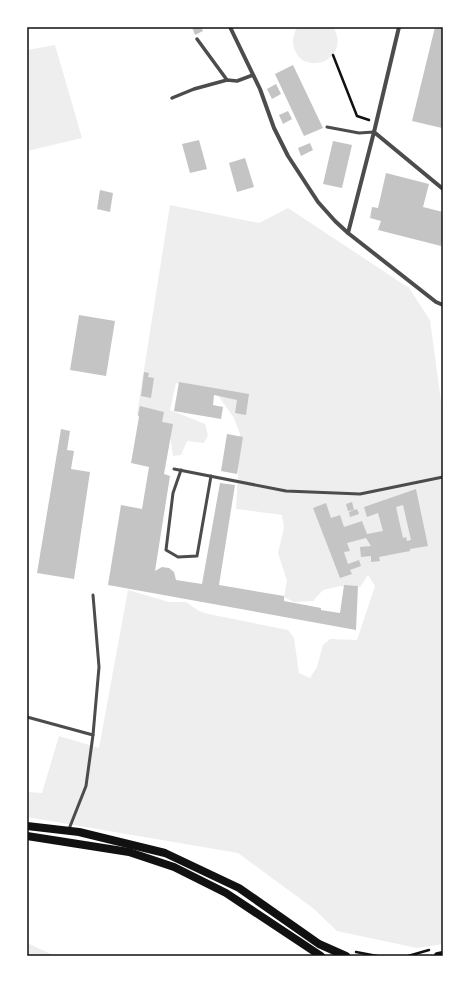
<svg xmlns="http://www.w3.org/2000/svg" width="470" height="983" viewBox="0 0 470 983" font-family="Manrope,sans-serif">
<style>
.green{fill:#eee}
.building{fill:#c4c4c4;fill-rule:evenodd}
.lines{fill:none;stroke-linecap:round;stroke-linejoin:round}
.path{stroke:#111;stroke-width:2.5}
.service{stroke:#4c4c4c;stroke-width:3}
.pedestrian{stroke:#4c4c4c;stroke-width:3.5}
.minor{stroke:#4c4c4c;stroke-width:4}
.secondary{stroke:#111;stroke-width:8}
.neatline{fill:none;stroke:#111;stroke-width:1.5}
</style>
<rect width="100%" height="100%" fill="#fff"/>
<!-- green -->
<g class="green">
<path d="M 298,27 L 333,27 C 353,58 304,79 294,48 C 292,40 293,33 298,27 Z"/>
<polygon points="55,45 82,138 27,151 27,50"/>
<polygon points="170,205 259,223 288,208 409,288 430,320 443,416 443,944 417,948 337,931 314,909 238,853 27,817 27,792 42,793 59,736 99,748 128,590 169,602 186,602 199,611 208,614 288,630 294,638 299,673 310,678 317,667 323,645 330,639 357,640 375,586 368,575 360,587 340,586 323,590 313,601 294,602 284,597 287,581 278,553 284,528 282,515 236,509 240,434 234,418 217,394 176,383 170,410 205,424 208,435 204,443 187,441 181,455 173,456 169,429 137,414"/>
<polygon points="27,943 55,956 27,956"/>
</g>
<!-- building -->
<g class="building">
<polygon points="192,27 201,27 203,31 195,35"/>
<polygon points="435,27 443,27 443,123 442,128 412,121"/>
<polygon points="293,65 323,128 304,136 275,74"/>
<polygon points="276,84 281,94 272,99 267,89"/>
<polygon points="288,111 292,119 283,124 279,115"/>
<polygon points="199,140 207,169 190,173 182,144"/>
<polygon points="333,141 352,145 342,188 323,184"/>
<polygon points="310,143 313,150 301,156 298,148"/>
<polygon points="245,158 254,187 237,192 229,163"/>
<polygon points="386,173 429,184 423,207 443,212 443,236 441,246 378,230 381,221 370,218 372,207 378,208"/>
<polygon points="100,190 113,193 110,212 97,209"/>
<polygon points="79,315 115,321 106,376 70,370"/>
<polygon points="144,372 149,373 148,377 154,378 151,398 141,396"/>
<polygon points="179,382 249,394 246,415 235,413 237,400 214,395 213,405 223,407 221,419 174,411"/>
<polygon points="140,406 164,412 162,422 173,424 164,474 170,476 155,571 162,567 169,568 174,572 176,580 202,584 220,483 235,485 219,585 284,596 284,601 321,608 321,610 340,613 344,585 358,586 356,630 108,585 121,505 142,509 149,467 131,463 139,417 138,415"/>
<polygon points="61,429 70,431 67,450 74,451 71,469 90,472 74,579 37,573"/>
<polygon points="227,434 243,437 237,474 221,471"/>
<path d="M 416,489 L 428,546 L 410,549 L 410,551 L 379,557 L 380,561 L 371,562 L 371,556 L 361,557 L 360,547 L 371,546 L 366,538 L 347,543 L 350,551 L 344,552 L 348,564 L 359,560 L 361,566 L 350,570 L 352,574 L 340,578 L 313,508 L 326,503 L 331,518 L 340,515 L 344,527 L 362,521 L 367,534 L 383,531 L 378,513 L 367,517 L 364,507 ZM 403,505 L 411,540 L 407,541 L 406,537 L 403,538 L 396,507 Z"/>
<polygon points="352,502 354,510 348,511 346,504"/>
<polygon points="357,509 359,514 350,517 349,512"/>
</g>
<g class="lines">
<!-- path -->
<g class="path">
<polyline points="333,55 357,116 369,120"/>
<polyline points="356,952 377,956"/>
<polyline points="408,956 429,950"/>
</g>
<!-- service -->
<g class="service">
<polyline points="327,127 359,133 374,132"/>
<polyline points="174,469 286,491 360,494 443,477"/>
<polyline points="181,470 173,493 166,550 178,557 197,556 211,476"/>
<polyline points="27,717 93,735"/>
<polyline points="69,829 86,786 93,735 99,667 93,595"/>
</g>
<!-- pedestrian -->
<g class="pedestrian">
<polyline points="197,39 227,80"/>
<polyline points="172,98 194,89 227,80 237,81 253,75"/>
</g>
<!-- minor -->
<g class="minor">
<polyline points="230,27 260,89 274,128 288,156 318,202 335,221 348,233 436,302 443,305"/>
<polyline points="399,27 374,132 443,189"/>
<polyline points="348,233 374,132"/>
</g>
<!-- secondary -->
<g class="secondary">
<polyline points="27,826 79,832 165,853 239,888 319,944 346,956"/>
<polyline points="27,836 129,852 174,867 226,893 321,956"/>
<polyline points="438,956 443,955"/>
</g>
</g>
<!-- border -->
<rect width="470" height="983" fill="none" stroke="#ffffff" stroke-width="56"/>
<rect x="28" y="28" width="414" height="927" class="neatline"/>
</svg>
